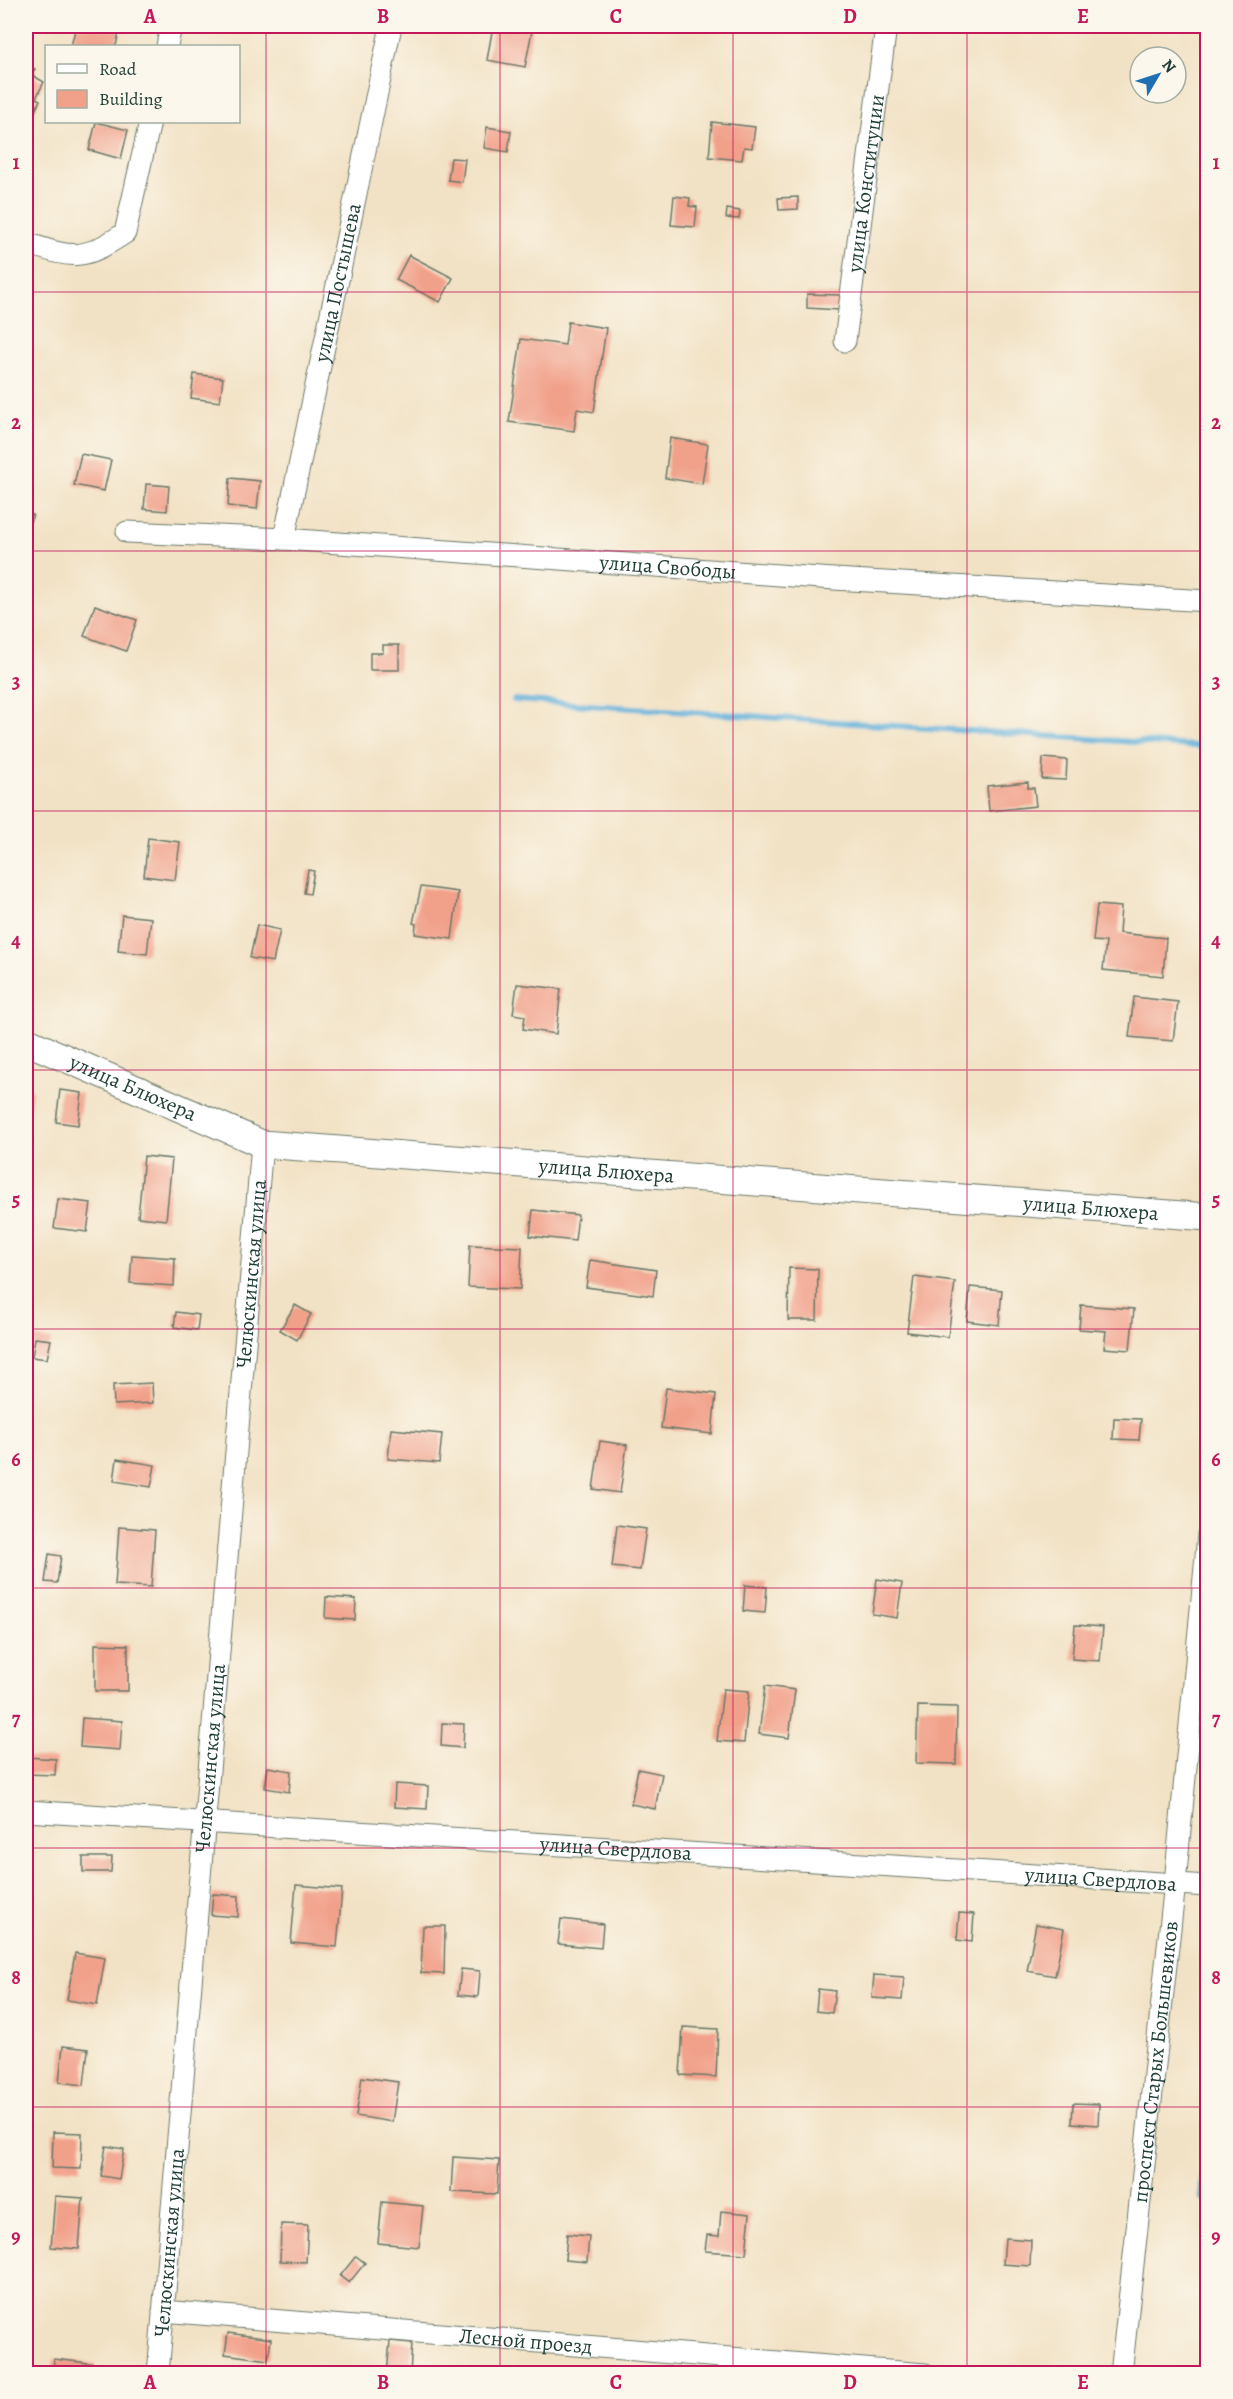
<svg xmlns="http://www.w3.org/2000/svg" width="1233" height="2399" viewBox="0 0 1233 2399" font-family="Alegreya,serif">
<style>
.water{fill:url(#water-rules);stroke:#3e7686;stroke-width:1.5}
.lines{fill:none;stroke-linecap:round;stroke-linejoin:round}
.stream{stroke:#5eafd9;stroke-width:6}
.building{fill:#f1a08a}
.minor-casing{stroke:#697767;stroke-width:23}
.tertiary-casing{stroke:#697767;stroke-width:29}
.minor{stroke:#fff;stroke-width:21}
.tertiary{stroke:#fff;stroke-width:27}
.grid{fill:none;stroke:#c2185b;stroke-width:1.5;stroke-opacity:0.55}
.labels{text-anchor:middle;stroke-width:4.5;stroke-linejoin:round;paint-order:stroke}
.street-label{font-size:21px;fill:#1f3d34;stroke:#fbf7ec}
.neatline{fill:none;stroke:#c2185b;stroke-width:2}
.grid-label{font-size:20px;text-anchor:middle;font-weight:bold;fill:#c2185b}
</style>
<defs>
<pattern id="water-rules" width="6" height="5" patternUnits="userSpaceOnUse" patternTransform="scale(1.5)"><rect width="6" height="5" fill="#5eafd9"/><path d="M0 2.5h6" fill="none" stroke="#4d90b1"/></pattern>
</defs>
<rect width="100%" height="100%" fill="#fbf7ec"/>
<filter id="ink" filterUnits="userSpaceOnUse"><feTurbulence type="fractalNoise" baseFrequency=".0167" numOctaves="2"/><feDisplacementMap in="SourceGraphic" scale="12" xChannelSelector="R" yChannelSelector="G"/><feConvolveMatrix kernelMatrix="1 2 1 2 8 2 1 2 1" color-interpolation-filters="sRGB"/></filter>
<filter id="wash" filterUnits="userSpaceOnUse"><feTurbulence type="fractalNoise" baseFrequency=".008" numOctaves="4" result="noise"/><feDisplacementMap in="SourceGraphic" scale="24" xChannelSelector="R" yChannelSelector="G"/><feGaussianBlur stdDeviation="1.35" result="paint"/><feColorMatrix in="noise" values="0 0 0 0 0 0 0 0 0 0 0 0 0 0 0 0 0 1.4 0 .05"/><feComposite in="paint" operator="in"/></filter>
<g filter="url(#wash)">
<rect width="100%" height="100%" fill="#f2e2c5"/>
<!-- water -->
<polygon class="water" points="1207,2115 1207,2202 1200,2199"/>
<g class="lines">
<!-- stream -->
<polyline class="stream" points="514,700 1208,747"/>
</g>
<g id="blocks">
<!-- building -->
<g class="building">
<polygon points="76,26 120,27 116,46 71,46"/>
<polygon points="493,26 533,26 525,67 487,60"/>
<polygon points="26,64 35,69 32,75 44,82 36,98 40,100 32,118 27,116 26,120"/>
<polygon points="96,122 128,130 121,159 89,150"/>
<polygon points="712,122 755,127 752,148 744,147 742,160 709,157"/>
<polygon points="487,127 511,131 508,152 484,148"/>
<polygon points="451,158 465,159 462,182 448,180"/>
<polygon points="674,196 690,198 689,206 697,207 695,227 671,225"/>
<polygon points="798,197 798,209 779,210 778,198"/>
<polygon points="727,209 740,211 739,219 726,218"/>
<polygon points="409,255 453,278 440,302 396,280"/>
<polygon points="807,294 840,295 839,310 807,308"/>
<polygon points="568,322 606,328 594,412 577,409 574,431 509,422 521,339 565,345"/>
<polygon points="194,374 223,378 220,402 191,398"/>
<polygon points="670,438 708,444 702,484 665,478"/>
<polygon points="81,454 111,460 104,491 74,485"/>
<polygon points="230,478 260,481 257,509 228,506"/>
<polygon points="146,484 169,486 167,511 144,509"/>
<polygon points="26,512 33,515 26,533"/>
<polygon points="95,605 137,620 126,651 84,636"/>
<polygon points="383,645 399,645 399,670 370,670 370,653 383,653"/>
<polygon points="1043,758 1067,760 1066,780 1042,779"/>
<polygon points="1028,782 1028,788 1034,788 1036,806 989,811 987,786"/>
<polygon points="148,838 180,842 175,880 144,876"/>
<polygon points="308,870 314,871 310,894 304,893"/>
<polygon points="421,887 458,892 452,939 415,934 416,924 413,923"/>
<polygon points="1097,905 1121,907 1119,933 1166,938 1163,976 1103,970 1106,942 1093,941"/>
<polygon points="122,915 151,918 147,954 118,951"/>
<polygon points="257,925 280,930 273,962 250,958"/>
<polygon points="517,984 561,989 556,1034 523,1029 525,1016 513,1014"/>
<polygon points="1134,997 1178,1002 1173,1041 1129,1037"/>
<polygon points="26,1089 32,1090 28,1118 26,1118"/>
<polygon points="60,1090 82,1093 78,1125 56,1122"/>
<polygon points="144,1156 172,1159 166,1220 138,1217"/>
<polygon points="58,1199 91,1203 87,1232 54,1228"/>
<polygon points="533,1210 578,1215 575,1241 530,1236"/>
<polygon points="470,1245 522,1247 520,1289 468,1287"/>
<polygon points="132,1255 175,1258 174,1286 130,1283"/>
<polygon points="590,1260 656,1270 653,1296 586,1287"/>
<polygon points="789,1268 818,1269 817,1320 788,1320"/>
<polygon points="914,1277 955,1282 948,1337 907,1332"/>
<polygon points="970,1287 1002,1290 999,1325 967,1321"/>
<polygon points="295,1305 311,1314 297,1340 280,1330"/>
<polygon points="1081,1305 1134,1309 1130,1350 1104,1348 1106,1331 1079,1329"/>
<polygon points="176,1312 199,1315 197,1330 174,1327"/>
<polygon points="35,1338 51,1340 47,1359 32,1357"/>
<polygon points="152,1383 153,1403 114,1405 113,1385"/>
<polygon points="666,1388 716,1394 712,1434 661,1428"/>
<polygon points="1114,1418 1141,1419 1139,1440 1113,1439"/>
<polygon points="391,1429 442,1434 439,1463 388,1459"/>
<polygon points="600,1441 627,1445 620,1493 593,1489"/>
<polygon points="117,1459 155,1465 151,1487 114,1481"/>
<polygon points="617,1525 646,1529 640,1570 612,1567"/>
<polygon points="119,1527 155,1530 151,1587 115,1585"/>
<polygon points="49,1554 61,1556 57,1583 45,1582"/>
<polygon points="877,1579 902,1583 897,1618 872,1614"/>
<polygon points="745,1585 767,1587 765,1613 743,1611"/>
<polygon points="326,1597 356,1599 355,1620 325,1618"/>
<polygon points="1075,1625 1103,1627 1100,1661 1072,1659"/>
<polygon points="95,1644 128,1645 128,1691 95,1691"/>
<polygon points="765,1686 795,1690 789,1738 759,1734"/>
<polygon points="723,1689 749,1691 744,1743 717,1741"/>
<polygon points="918,1706 957,1707 956,1764 916,1763"/>
<polygon points="82,1718 122,1721 120,1750 80,1747"/>
<polygon points="442,1723 464,1724 463,1748 441,1746"/>
<polygon points="26,1757 56,1759 55,1775 26,1774"/>
<polygon points="268,1767 291,1771 289,1792 265,1788"/>
<polygon points="638,1769 662,1774 655,1809 631,1804"/>
<polygon points="395,1784 428,1786 427,1809 394,1807"/>
<polygon points="83,1857 112,1857 111,1872 83,1872"/>
<polygon points="296,1885 342,1889 337,1947 291,1943"/>
<polygon points="213,1894 239,1896 238,1917 211,1915"/>
<polygon points="959,1913 974,1914 972,1942 957,1940"/>
<polygon points="561,1919 603,1924 601,1948 558,1944"/>
<polygon points="1036,1924 1064,1929 1055,1976 1027,1971"/>
<polygon points="423,1926 445,1926 444,1974 421,1973"/>
<polygon points="75,1953 105,1958 97,2005 67,2000"/>
<polygon points="461,1969 480,1971 478,1997 458,1995"/>
<polygon points="874,1975 904,1977 902,2000 872,1998"/>
<polygon points="818,1989 835,1991 832,2013 816,2011"/>
<polygon points="683,2027 718,2029 716,2077 680,2075"/>
<polygon points="63,2046 88,2049 84,2085 59,2082"/>
<polygon points="362,2077 398,2082 392,2122 356,2116"/>
<polygon points="1073,2103 1099,2104 1098,2125 1072,2123"/>
<polygon points="53,2132 82,2133 81,2169 52,2168"/>
<polygon points="106,2146 124,2149 119,2179 101,2176"/>
<polygon points="453,2157 499,2160 497,2194 451,2192"/>
<polygon points="55,2196 83,2198 79,2249 51,2247"/>
<polygon points="382,2202 423,2206 419,2247 378,2243"/>
<polygon points="721,2211 750,2214 746,2254 705,2251 707,2235 719,2236"/>
<polygon points="281,2224 308,2225 306,2262 280,2261"/>
<polygon points="567,2234 589,2236 587,2262 565,2260"/>
<polygon points="1005,2238 1031,2240 1030,2266 1003,2264"/>
<polygon points="356,2256 365,2263 349,2283 340,2276"/>
<polygon points="228,2333 271,2339 268,2360 225,2354"/>
<polygon points="390,2341 412,2343 410,2374 387,2374"/>
<polygon points="54,2359 96,2364 95,2374 53,2374"/>
</g>
</g>
</g>
<g filter="url(#ink)">
<use href="#blocks" fill-opacity="0" stroke="#697767" stroke-width="1.5"/>
<g class="lines">
<!-- minor casing -->
<g class="minor-casing">
<g id="minor">
<polyline points="167,46 171,26"/>
<path d="M 26,243 C 73,258 81,262 125,233 L 150,122"/>
<path id="s1" d="M 845,341 L 886,26"/>
<path id="s2" d="M 127,532 L 284,539 L 834,579 L 1208,601"/>
<path id="s3" d="M 284,539 L 391,26"/>
<path id="s4" d="M 26,1811 L 1208,1886"/>
<path id="s5" d="M 163,2311 L 925,2374"/>
<path id="s6" d="M 158,2374 L 262,1144"/>
<path id="s7" d="M 1121,2374 L 1175,1883 L 1208,1535"/>
</g>
</g>
<!-- tertiary casing -->
<g class="tertiary-casing">
<g id="tertiary">
<path id="s8" d="M 26,1041 L 262,1144 L 1208,1217"/>
</g>
</g>
<!-- minor -->
<use href="#minor" class="minor"/>
<!-- tertiary -->
<use href="#tertiary" class="tertiary"/>
</g>
</g>
<!-- grid -->
<path class="grid" d="M 266,26 L 266,2374M 500,26 L 500,2374M 733,26 L 733,2374M 967,26 L 967,2374M 26,292 L 1208,292M 26,551 L 1208,551M 26,811 L 1208,811M 26,1070 L 1208,1070M 26,1329 L 1208,1329M 26,1588 L 1208,1588M 26,1848 L 1208,1848M 26,2107 L 1208,2107"/>
<g class="labels">
<!-- street labels -->
<g class="street-label">
<text dy="7" stroke="none"><textPath href="#s1" startOffset="159">улица Конституции</textPath></text>
<text dy="7" stroke="none"><textPath href="#s3" startOffset="262">улица Постышева</textPath></text>
<text dy="7" stroke="none"><textPath href="#s2" startOffset="542">улица Свободы</textPath></text>
<text dy="7" stroke="none"><textPath href="#s8" startOffset="117">улица Блюхера</textPath></text>
<text dy="7" stroke="none"><textPath href="#s8" startOffset="603">улица Блюхера</textPath></text>
<text dy="7" stroke="none"><textPath href="#s8" startOffset="1089">улица Блюхера</textPath></text>
<text dy="7" stroke="none"><textPath href="#s6" startOffset="1104">Челюскинская улица</textPath></text>
<text dy="7" stroke="none"><textPath href="#s6" startOffset="618">Челюскинская улица</textPath></text>
<text dy="7" stroke="none"><textPath href="#s4" startOffset="591">улица Свердлова</textPath></text>
<text dy="7" stroke="none"><textPath href="#s4" startOffset="1077">улица Свердлова</textPath></text>
<text dy="7" stroke="none"><textPath href="#s7" startOffset="314">проспект Старых Большевиков</textPath></text>
<text dy="7" stroke="none"><textPath href="#s6" startOffset="132">Челюскинская улица</textPath></text>
<text dy="7" stroke="none"><textPath href="#s5" startOffset="364">Лесной проезд</textPath></text>
</g>
</g>
<!-- margin -->
<rect width="1233" height="2399" fill="none" stroke="#fbf7ec" stroke-width="66"/>
<!-- legend -->
<rect x="45" y="45" width="195" height="78" fill="#fbf7ec" stroke="#a3ada2" stroke-width="1.5"/>
<rect x="57" y="64" width="30" height="9" fill="#ffffff" stroke="#a3ada2" stroke-width="1.5"/>
<text x="99" y="75" font-size="18" fill="#1f3d34">Road</text>
<rect x="57" y="90" width="30" height="18" fill="#f1a08a" stroke="#a3ada2" stroke-width="1.5"/>
<text x="99" y="105" font-size="18" fill="#1f3d34">Building</text>
<!-- north arrow -->
<g transform="translate(1158 75) rotate(51)"><circle r="28" fill="#fbf7ec" stroke="#a3ada2" stroke-width="1.5"/>
<path d="M0-4.5L10 22L0 15L-10 22Z" fill="#1f6fb2"/>
<text y="-9" font-size="16" font-weight="bold" text-anchor="middle" fill="#1f3d34">N</text>
</g>
<rect x="33" y="33" width="1167" height="2333" class="neatline"/>
<g class="grid-label">
<text x="150" y="23">A</text>
<text x="383" y="23">B</text>
<text x="616" y="23">C</text>
<text x="850" y="23">D</text>
<text x="1083" y="23">E</text>
<text x="16" y="169">1</text>
<text x="1216" y="169">1</text>
<text x="16" y="429">2</text>
<text x="1216" y="429">2</text>
<text x="16" y="688">3</text>
<text x="1216" y="688">3</text>
<text x="16" y="947">4</text>
<text x="1216" y="947">4</text>
<text x="16" y="1206">5</text>
<text x="1216" y="1206">5</text>
<text x="16" y="1466">6</text>
<text x="1216" y="1466">6</text>
<text x="16" y="1725">7</text>
<text x="1216" y="1725">7</text>
<text x="16" y="1984">8</text>
<text x="1216" y="1984">8</text>
<text x="16" y="2243">9</text>
<text x="1216" y="2243">9</text>
<text x="150" y="2389">A</text>
<text x="383" y="2389">B</text>
<text x="616" y="2389">C</text>
<text x="850" y="2389">D</text>
<text x="1083" y="2389">E</text>
</g>
</svg>
